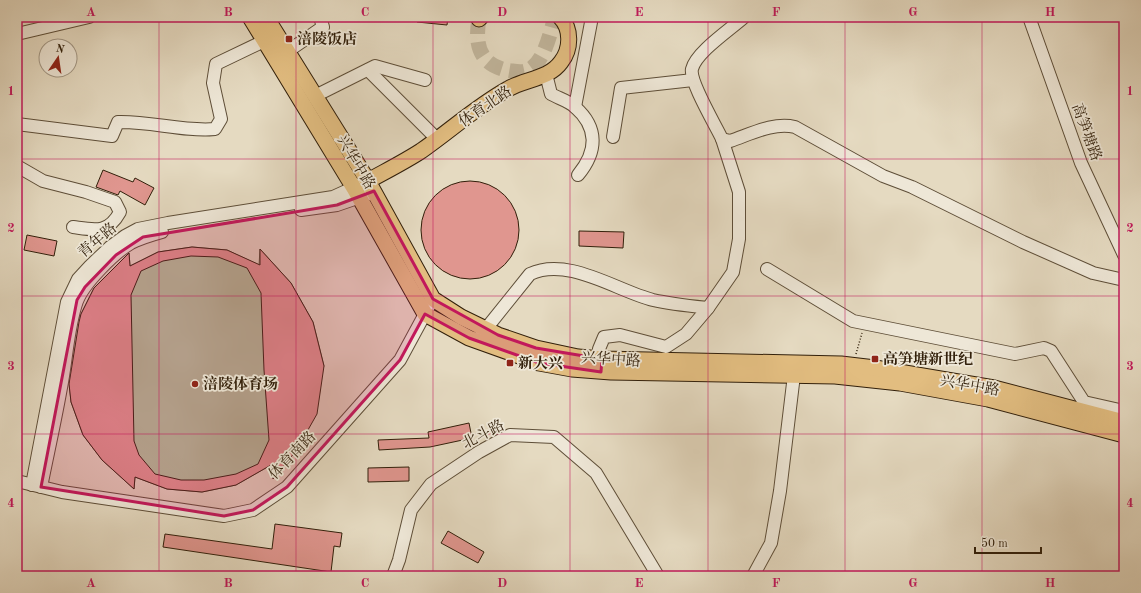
<svg xmlns="http://www.w3.org/2000/svg" width="1141" height="593" viewBox="0 0 1141 593" font-family="'Old Standard TT','Noto Serif SC',serif">
<style>
.green{fill:#afc197;stroke:#707050}
.building{fill:#e0968f;stroke:#311f0a;fill-rule:evenodd}
.lines{fill:none;stroke-linecap:round;stroke-linejoin:round}
.major-tunnel{stroke:#c1b59c;stroke-width:15;stroke-dasharray:15 8;stroke-linecap:butt}
.minor-casing{stroke:#5e4e38;stroke-width:14}
.major-casing{stroke:#311f0a;stroke-width:17}
.path{stroke:#311f0a;stroke-width:1.5;stroke-dasharray:1 2;stroke-linecap:butt}
.minor{stroke:#eee7d7;stroke-width:12}
.major{stroke:#e2bd80;stroke-width:15}
.marked{fill:#c2185b;fill-opacity:0.2;stroke:#c2185b;stroke-width:3;stroke-linejoin:round}
.grid{fill:none;stroke:#c2185b;stroke-width:1;stroke-opacity:0.55}
.poi-dot{fill:#8f2418;stroke:#eee7d7;stroke-width:1.5}
.labels{text-anchor:middle;stroke-width:3.5;stroke-linejoin:round;paint-order:stroke}
.poi-label{font-size:15px;font-weight:bold;fill:#311f0a;stroke:#eee7d7;text-anchor:start}
.street-label{font-size:15px;fill:#311f0a;stroke:#eee7d7}
.neatline{fill:none;stroke:#c2185b;stroke-width:1.5}
.grid-label{font-size:13px;text-anchor:middle;font-weight:bold;fill:#c2185b}
</style>
<rect width="100%" height="100%" fill="#e5dac1"/>
<filter id="stains"><feTurbulence type="fractalNoise" baseFrequency=".005" numOctaves="4"/><feColorMatrix values="0 0 0 0 .2 0 0 0 0 .09 0 0 0 0 .02 0 0 0 .5 -.17"/></filter>
<radialGradient id="worn" r=".72"><stop offset=".6" stop-color="#630" stop-opacity="0"/><stop offset="1" stop-color="#630" stop-opacity=".3"/></radialGradient>
<!-- green -->
<polygon class="green" points="192,247 227,250 259,265 260,249 291,283 313,322 324,366 271,465 236,485 202,492 167,489 135,477 134,489 102,460 83,435 71,402 67,362 75,326 94,288 129,253 130,266 158,252"/>
<!-- building -->
<g class="building">
<polygon points="417,17 448,17 447,25 417,22"/>
<polygon points="103,170 133,182 135,178 154,188 145,205 120,191 118,195 96,187"/>
<circle cx="470" cy="230" r="49"/>
<polygon points="579,231 624,232 623,248 579,246"/>
<polygon points="27,235 57,241 54,256 24,250"/>
<path d="M 192,247 L 227,250 L 260,265 L 260,249 L 291,283 L 313,322 L 324,366 L 317,414 L 296,451 L 273,479 L 271,465 L 236,485 L 202,492 L 167,489 L 135,477 L 134,489 L 102,460 L 83,435 L 71,402 L 69,384 L 79,322 L 81,314 L 94,288 L 129,253 L 130,266 L 158,252 ZM 191,256 L 218,257 L 247,268 L 261,293 L 264,370 L 269,440 L 258,464 L 236,474 L 204,480 L 181,480 L 155,474 L 139,455 L 134,441 L 131,295 L 141,271 L 163,261 Z"/>
<polygon points="469,423 472,438 430,447 379,450 378,440 429,438 428,432"/>
<polygon points="409,467 409,481 368,482 368,468"/>
<polygon points="275,524 342,533 340,547 334,546 331,572 163,547 165,534 272,549"/>
<polygon points="448,531 484,552 478,563 441,543"/>
</g>
<g class="lines">
<!-- major-tunnel -->
<path class="major-tunnel" d="M 479,19 C 474,47 481,67 512,71 C 518,72 524,73 530,69 C 545,60 550,33 555,17"/>
<!-- minor casing -->
<g class="minor-casing">
<g id="minor">
<path d="M 744,17 C 731,29 696,52 692,69 C 689,81 716,126 722,139 L 730,141 C 751,134 773,122 795,127 L 883,176 L 912,187 L 1023,242 L 1093,273 L 1124,280"/>
<polyline points="1029,17 1081,163 1124,255"/>
<polyline points="17,34 89,17"/>
<polyline points="288,51 323,27 320,17"/>
<polyline points="368,70 437,139"/>
<path d="M 546,74 L 551,94 C 558,98 569,101 575,107 C 599,128 597,152 578,175"/>
<polyline points="315,96 375,66 425,80"/>
<polyline points="575,107 592,17"/>
<path d="M 17,124 L 112,136 L 118,122 C 151,121 183,132 215,129 L 221,119 L 213,83 L 216,64 L 264,41"/>
<polyline points="613,137 621,88 693,80"/>
<path d="M 17,166 L 43,181 L 86,192 L 115,202 L 120,212 C 108,234 95,230 73,227"/>
<polyline points="301,210 337,205 366,195"/>
<polyline points="767,269 853,321 1015,354 1044,348 1051,351 1084,402 1124,411"/>
<path d="M 481,335 L 530,274 C 568,256 617,291 653,300 C 671,304 690,306 708,308"/>
<polyline points="602,368 599,349 604,337 620,335 666,347 686,334 708,308 733,272 739,239 739,192 722,139"/>
<polyline points="17,481 62,492 224,516 253,510 287,487 400,360 433,299"/>
<polyline points="32,485 67,302 78,279 90,266 110,247 125,236 138,229 168,223 333,197 368,181"/>
<path d="M 41,487 C 48,452 56,417 62,382 C 67,355 68,326 77,301 C 84,283 114,253 131,243 C 141,238 151,235 162,232"/>
<polyline points="393,576 399,560 411,510 431,484 479,452 510,435 554,437 596,473 658,576"/>
<polyline points="753,576 771,543 780,491 794,375"/>
</g>
</g>
<!-- major casing -->
<g class="major-casing">
<g id="major">
<polyline points="250,17 354,188 425,314 469,338 539,363 572,369 611,372 835,376 900,383 988,399 1124,435"/>
<polyline points="266,17 368,181 433,299 461,317 498,335 536,348 578,357 602,359 841,364 875,368 994,388 1124,422"/>
<polyline points="479,19 481,17"/>
<path d="M 368,181 C 386,171 404,162 421,151 C 450,131 477,106 508,89 C 525,79 549,79 561,62 C 571,49 572,29 560,17"/>
</g>
</g>
<!-- path -->
<polyline class="path" points="856,354 862,333"/>
<!-- minor -->
<use href="#minor" class="minor"/>
<!-- major -->
<use href="#major" class="major"/>
</g>
<!-- marked area -->
<path class="marked" d="M 374,191 L 433,299 L 498,335 L 536,348 L 602,359 L 601,372 L 539,363 L 469,338 L 425,314 L 400,360 L 287,487 L 253,510 L 224,516 L 41,487 L 77,300 L 85,287 L 116,255 L 143,237 L 337,205 Z"/>
<!-- grid -->
<path class="grid" d="M 159,17 L 159,576M 296,17 L 296,576M 433,17 L 433,576M 570,17 L 570,576M 708,17 L 708,576M 845,17 L 845,576M 982,17 L 982,576M 17,159 L 1124,159M 17,296 L 1124,296M 17,434 L 1124,434"/>
<!-- markers -->
<g class="poi-dot">
<rect x="285" y="35" width="8" height="8" rx="2"/>
<rect x="871" y="355" width="8" height="8" rx="2"/>
<rect x="506" y="359" width="8" height="8" rx="2"/>
<circle cx="195" cy="384" r="4"/>
</g>
<g class="labels">
<!-- poi labels -->
<g class="poi-label">
<text x="297" y="44">涪陵饭店</text>
<text x="883" y="364">高笋塘新世纪</text>
<text x="518" y="368">新大兴</text>
<text x="203" y="389">涪陵体育场</text>
</g>
<!-- street labels -->
<g class="street-label">
<text transform="translate(485 106) rotate(-34)" y="5">体育北路</text>
<text transform="translate(1087 132) rotate(70)" y="5">高笋塘路</text>
<text transform="translate(356 162) rotate(59)" y="5">兴华中路</text>
<text transform="translate(97 240) rotate(-40)" y="5">青年路</text>
<text transform="translate(611 359) rotate(4)" y="5">兴华中路</text>
<text transform="translate(970 385) rotate(10)" y="5">兴华中路</text>
<text transform="translate(483 434) rotate(-27)" y="5">北斗路</text>
<text transform="translate(292 455) rotate(-46)" y="5">体育南路</text>
</g>
</g>
<!-- margin -->
<rect width="1141" height="593" fill="none" stroke="#e5dac1" stroke-width="44"/>
<!-- north arrow -->
<g transform="translate(58 58) rotate(13)"><circle r="19" fill="#eee7d7" stroke="#a29785"/>
<path d="M0-3L7 15L0 10L-7 15Z" fill="#8f2418"/>
<text y="-6" font-size="11" font-weight="bold" text-anchor="middle" fill="#311f0a">N</text>
</g>
<!-- scale -->
<path d="M975 547v6h66v-6" fill="none" stroke="#311f0a" stroke-width="2"/>
<text x="981" y="547" font-size="12" fill="#311f0a" stroke="#eee7d7" stroke-width="3" paint-order="stroke">50 m</text>
<rect x="22" y="22" width="1097" height="549" class="neatline"/>
<g class="grid-label">
<text x="91" y="16">A</text>
<text x="228" y="16">B</text>
<text x="365" y="16">C</text>
<text x="502" y="16">D</text>
<text x="639" y="16">E</text>
<text x="776" y="16">F</text>
<text x="913" y="16">G</text>
<text x="1050" y="16">H</text>
<text x="11" y="95">1</text>
<text x="1130" y="95">1</text>
<text x="11" y="232">2</text>
<text x="1130" y="232">2</text>
<text x="11" y="370">3</text>
<text x="1130" y="370">3</text>
<text x="11" y="507">4</text>
<text x="1130" y="507">4</text>
<text x="91" y="587">A</text>
<text x="228" y="587">B</text>
<text x="365" y="587">C</text>
<text x="502" y="587">D</text>
<text x="639" y="587">E</text>
<text x="776" y="587">F</text>
<text x="913" y="587">G</text>
<text x="1050" y="587">H</text>
</g>
<rect width="100%" height="100%" filter="url(#stains)"/>
<rect width="100%" height="100%" fill="url(#worn)"/>
</svg>
